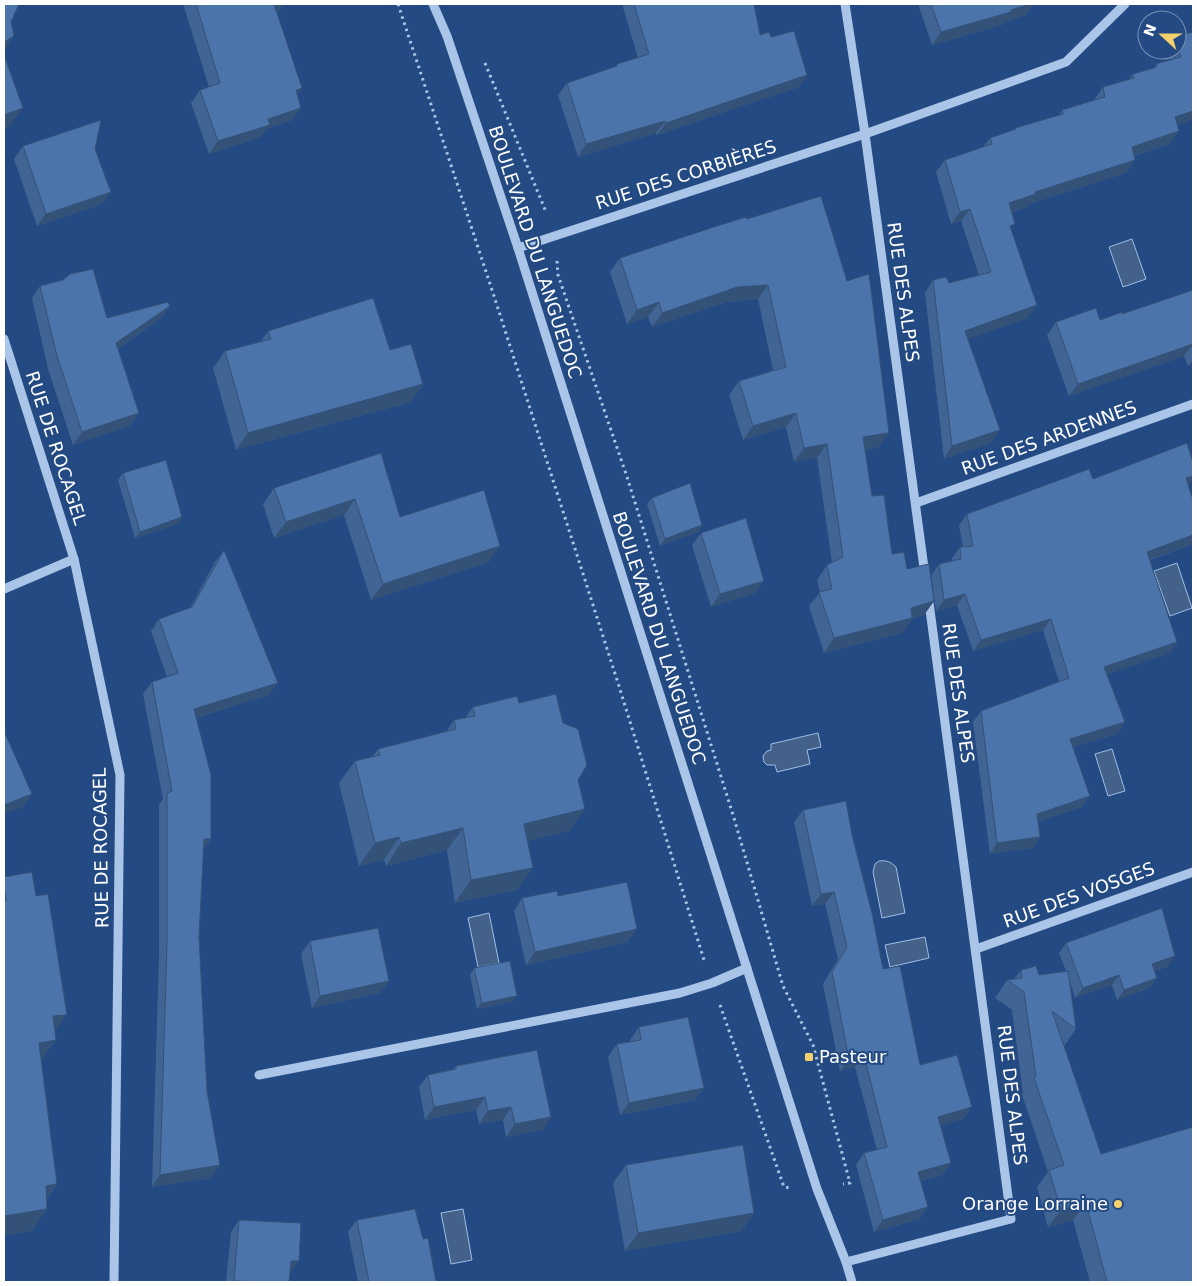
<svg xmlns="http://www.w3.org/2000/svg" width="1197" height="1286" viewBox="0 0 1197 1286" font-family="'DejaVu Sans',sans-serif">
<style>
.water{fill:#446189;stroke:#9fbfe9}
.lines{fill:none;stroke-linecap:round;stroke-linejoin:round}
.path{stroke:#abc5e8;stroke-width:3;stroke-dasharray:2.5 4;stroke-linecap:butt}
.minor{stroke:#abc5e8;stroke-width:9}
.wall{fill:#406493}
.shaded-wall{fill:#345178}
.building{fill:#4b74ab;stroke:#345178}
.poi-dot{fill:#f3d06e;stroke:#234a82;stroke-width:2}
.labels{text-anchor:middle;stroke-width:4;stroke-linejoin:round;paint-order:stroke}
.street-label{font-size:18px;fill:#fff;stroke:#234a82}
.poi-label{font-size:18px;fill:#fff;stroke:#234a82;text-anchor:start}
</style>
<rect width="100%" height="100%" fill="#234a82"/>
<!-- water -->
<g class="water">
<polygon points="1132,239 1146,279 1123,287 1109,247"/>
<polygon points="1177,563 1192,608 1170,616 1154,571"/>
<polygon points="818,733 821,747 807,750 810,764 777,772 775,765 767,765 764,762 763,756 767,751 771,750 771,744"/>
<polygon points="1112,749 1125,791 1108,796 1095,754"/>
<path d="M 879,861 C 887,860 891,862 896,867 L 905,913 L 882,918 L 873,872 L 875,864 Z"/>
<polygon points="489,913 499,963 478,967 468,918"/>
<polygon points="925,937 929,958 890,967 885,945"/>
<polygon points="463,1209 472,1260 451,1264 441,1213"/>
</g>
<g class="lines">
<!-- path -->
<g class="path">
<polyline points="398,4 494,296 618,683 704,960"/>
<polyline points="485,63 546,212"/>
<polyline points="557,261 558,275 627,477 734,818 783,986 813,1045 850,1183 843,1184"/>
<polyline points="720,1005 784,1187 790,1188"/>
</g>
<!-- minor -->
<g class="minor">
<polyline points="433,4 447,36 518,248 817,1189 846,1262 852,1282"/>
<polyline points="845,4 865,134 925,575"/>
<polyline points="518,248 865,134 1066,62 1125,4"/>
<polyline points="4,339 74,559 120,775 114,1282"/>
<polyline points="916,503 1193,404"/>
<polyline points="4,589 74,559"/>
<polyline points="976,949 1193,872"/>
<polyline points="259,1075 680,993 712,983 747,968"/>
<polyline points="846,1262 1011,1219 928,595"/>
</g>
</g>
<!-- wall -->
<g class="wall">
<polygon points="183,4 284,4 277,13 302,88 297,95 292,120 267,129 261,137 209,154 191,103 200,90 209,87"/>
<polygon points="622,4 754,4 760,35 771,37 807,75 799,87 657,135 656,133 578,157 558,95 567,83 615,67 617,64 638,58"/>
<polygon points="918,4 1034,4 1026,15 1005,22 1002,25 932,45"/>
<polygon points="1193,32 1178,126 1170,144 1134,156 1135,160 1126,173 1029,204 1027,207 1012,212 1011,229 1028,318 968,339 991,443 944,459 925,293 933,280 949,283 979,275 961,221 951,224 936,172 945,160 983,147 990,138 1014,130 1015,128 1059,115 1062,110 1094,100 1103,87 1129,79 1133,74 1154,68 1156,64 1169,60 1166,50 1177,50 1177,36"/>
<polygon points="23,146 102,204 37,226 14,159"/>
<polygon points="720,225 889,433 879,447 865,450 872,496 892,554 934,601 924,615 912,619 902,633 824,653 809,606 820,592 817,580 827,565 832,563 817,458 794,462 786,427 743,440 729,395 739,381 773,370 758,299 727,302 652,327 648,317 627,324 610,272 620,258"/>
<polygon points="40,286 107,318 170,306 161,318 118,349 139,413 130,426 73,445 48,369 32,298"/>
<polygon points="1193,290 1193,364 1188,366 1184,356 1069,396 1047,335 1056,322 1100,320 1122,314"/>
<polygon points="268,331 390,350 423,384 411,402 236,450 213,368 225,351 261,341"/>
<polygon points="381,453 400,517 489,562 371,600 344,515 274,538 263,504 274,488"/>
<polygon points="123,473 182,517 178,524 135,538 118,480"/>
<polygon points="1093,479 1189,485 1188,486 1193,500 1193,544 1150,560 1177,642 1170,653 1107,674 1125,722 1117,734 1073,747 1082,807 1038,822 1040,837 1033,848 990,854 973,722 981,711 1059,682 1043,630 973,651 957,605 936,611 931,576 939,564 952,561 952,558 960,547 963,547 959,525 967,514"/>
<polygon points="652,498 702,525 698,532 660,546 647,504"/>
<polygon points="701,533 764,581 755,593 711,607 692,545"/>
<polygon points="224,550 269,695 196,718 211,839 203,850 199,937 207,1091 220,1165 211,1178 152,1187 159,956 159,805 163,799 143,694 152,682 167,677 151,631 159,619 190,608 215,562"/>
<polygon points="519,703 578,780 585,809 569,831 527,841 517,890 455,903 447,850 386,866 384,860 359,866 339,783 355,761 373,756 378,749 446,732 454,720 465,718 473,707"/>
<polygon points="803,810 852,835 883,969 920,1065 972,1107 963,1119 940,1125 951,1163 942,1175 921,1181 920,1219 874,1232 856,1165 864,1153 877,1150 855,1067 840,1071 823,984 838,959 825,904 812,906 794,822"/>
<polygon points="4,886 55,1031 41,1061 57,1184 47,1199 32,1231 4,1235"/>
<polygon points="558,896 628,942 526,965 514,911 522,898"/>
<polygon points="310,941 389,981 380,993 312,1008 301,954"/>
<polygon points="1066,943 1168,967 1154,971 1149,988 1117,1000 1112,985 1075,998 1070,982 1076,1029 1064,1046 1063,1046 1101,1154 1193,1282 1090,1282 1073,1220 1048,1227 1037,1187 1048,1172 1022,1095 1023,1093 1012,1010 995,998 1007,980 1014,979 1021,970 1039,975 1066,971 1059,953"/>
<polygon points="474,968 512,1002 477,1009 470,975"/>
<polygon points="639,1027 695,1100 620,1115 608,1057 617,1044 630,1042 630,1040"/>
<polygon points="456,1066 543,1130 506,1137 503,1120 479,1124 476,1110 425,1120 419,1087 428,1075 453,1069"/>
<polygon points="626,1165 742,1231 625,1251 613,1183"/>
<polygon points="239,1220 290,1273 289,1282 226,1282 231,1232"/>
<polygon points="357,1220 423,1239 436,1282 358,1282 348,1232"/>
</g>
<!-- shaded-wall -->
<g class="shaded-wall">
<polygon points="274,4 284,4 277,13"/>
<polygon points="1030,4 1034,4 1026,15 1005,22 1002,25 932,45 941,32"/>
<polygon points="14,36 4,50 4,42"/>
<polygon points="807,75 799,87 657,135 666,123"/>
<polygon points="302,88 293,101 296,90"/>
<polygon points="23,108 10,126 4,129 4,115"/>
<polygon points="301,108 292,120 267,129 261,137 209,154 218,141 268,119"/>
<polygon points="1193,111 1193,120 1166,130 1175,117"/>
<polygon points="665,121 656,133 578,157 586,144"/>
<polygon points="1179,131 1170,144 1123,159 1132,147"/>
<polygon points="1135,160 1126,173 1029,204 1027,207 1000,215 1009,203 1035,192"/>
<polygon points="111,192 102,204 37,226 46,214"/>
<polygon points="970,209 961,221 951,224 960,212"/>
<polygon points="768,285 758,299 727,302 652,327 662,313 737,287"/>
<polygon points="659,302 648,317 627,324 637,310"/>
<polygon points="1037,305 1028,318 956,344 965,331"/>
<polygon points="170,306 161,318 107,356 116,343"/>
<polygon points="1193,344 1184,356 1069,396 1078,384"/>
<polygon points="1193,359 1193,364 1188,366"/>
<polygon points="423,384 411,402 236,450 248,433"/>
<polygon points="139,413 130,426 73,445 82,432"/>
<polygon points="796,413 786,427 743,440 753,426"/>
<polygon points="1000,430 991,443 944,459 952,446"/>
<polygon points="889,433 879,447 853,452 863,437"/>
<polygon points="827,444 817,458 794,462 804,448"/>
<polygon points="1193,476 1193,480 1189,485 1178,489 1186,478"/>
<polygon points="355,499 344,515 274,538 286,522"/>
<polygon points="182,517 178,524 135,538 140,532"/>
<polygon points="702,525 698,532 660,546 665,539"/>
<polygon points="1193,535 1193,544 1139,563 1147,552"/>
<polygon points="500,546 489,562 371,600 383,584"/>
<polygon points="764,581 755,593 711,607 720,594"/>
<polygon points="965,594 957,605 936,611 944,600"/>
<polygon points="934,601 924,615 912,619 902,633 824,653 834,638 911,608"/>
<polygon points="1051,619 1043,630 973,651 981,640"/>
<polygon points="1177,642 1170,653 1096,678 1104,667"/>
<polygon points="278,683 269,695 185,721 194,709"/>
<polygon points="1125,722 1117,734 1062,750 1070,739"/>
<polygon points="32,794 23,807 4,814 4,805"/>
<polygon points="1090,796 1082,807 1029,825 1037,814"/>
<polygon points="585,809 569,831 508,846 524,824"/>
<polygon points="463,828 447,850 386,866 401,843"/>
<polygon points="399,837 384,860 359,866 375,843"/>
<polygon points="1040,837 1033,848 990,854 997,843"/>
<polygon points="204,839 211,839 202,851"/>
<polygon points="533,868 517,890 455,903 471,880"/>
<polygon points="834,892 825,904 812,906 821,894"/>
<polygon points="637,929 628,942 526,965 535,952"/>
<polygon points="1175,956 1168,967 1145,974 1152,964"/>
<polygon points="1119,975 1112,985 1075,998 1083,988"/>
<polygon points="1157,978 1149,988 1117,1000 1124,990"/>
<polygon points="389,981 380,993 312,1008 320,996"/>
<polygon points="517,996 512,1002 477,1009 482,1003"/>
<polygon points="67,1015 52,1036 53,1016"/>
<polygon points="56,1040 41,1061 39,1043"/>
<polygon points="864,1055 855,1067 840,1071 849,1059"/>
<polygon points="704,1088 695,1100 620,1115 629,1103"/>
<polygon points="485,1097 476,1110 425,1120 434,1107"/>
<polygon points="511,1107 503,1120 479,1124 488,1111"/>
<polygon points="972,1107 963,1119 929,1129 938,1117"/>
<polygon points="551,1117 543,1130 506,1137 515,1124"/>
<polygon points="951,1163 942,1175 910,1184 918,1172"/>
<polygon points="220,1165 211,1178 152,1187 160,1175"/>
<polygon points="57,1184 42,1205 46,1186"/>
<polygon points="1086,1203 1073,1220 1048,1227 1061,1210"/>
<polygon points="928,1207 920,1219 874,1232 883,1220"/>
<polygon points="47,1209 32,1231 4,1235 4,1216"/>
<polygon points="754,1213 742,1231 625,1251 638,1233"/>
<polygon points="291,1261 299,1261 290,1273 282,1273"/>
<polygon points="234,1281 261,1282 233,1282"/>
</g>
<!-- building -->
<g class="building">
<polygon points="4,4 19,4 11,22 14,36 4,42"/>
<polygon points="196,4 274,4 302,88 296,90 301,108 268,119 270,125 218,141 200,90 220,83"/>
<polygon points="634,4 754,4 760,35 769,32 771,37 794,31 807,75 666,123 665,121 586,144 567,83 617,66 617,64 649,54"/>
<polygon points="931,4 1030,4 1011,10 1011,12 941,32"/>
<polygon points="1193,32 1193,111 1175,117 1179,131 1132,147 1135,160 1035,192 1036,194 1009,203 1015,224 1010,226 1037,305 965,331 1000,430 952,446 933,280 946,277 949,283 991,272 970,209 960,212 945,160 992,144 990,138 1016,129 1015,128 1063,114 1062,110 1105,97 1103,87 1134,78 1133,74 1157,67 1156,64 1181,57 1177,44 1177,36"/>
<polygon points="4,55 23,108 4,115"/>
<polygon points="101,120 95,149 111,192 46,214 23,146"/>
<polygon points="821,196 847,281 869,274 889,433 863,437 872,496 884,495 892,554 904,552 907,569 929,564 934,601 911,608 912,618 834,638 819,592 832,589 827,565 843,557 827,444 804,448 796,413 753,426 739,381 786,367 768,285 737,287 662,313 659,302 637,310 620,258 720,225 746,217 747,219"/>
<polygon points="93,269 107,318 168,302 170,306 116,343 139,413 82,432 57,356 40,286 63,280 70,274"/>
<polygon points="1193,290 1193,345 1193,344 1078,384 1056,322 1096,308 1100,320 1122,312 1122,314"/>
<polygon points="373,298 390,350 411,344 423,384 248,433 225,351 271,339 268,331"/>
<polygon points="1187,443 1193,462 1193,476 1186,478 1193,500 1193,535 1147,552 1177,642 1104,667 1125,722 1070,739 1090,796 1037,814 1040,837 997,843 981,711 1069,678 1051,619 981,640 965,594 944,600 939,564 961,559 960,547 973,546 967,514 1089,469 1093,479"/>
<polygon points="381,453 400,517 484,490 500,546 383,584 355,499 286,522 274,488"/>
<polygon points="166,460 182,517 140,532 123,473"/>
<polygon points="690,483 702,525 665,539 652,498"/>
<polygon points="746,518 764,581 720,594 701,533"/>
<polygon points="224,550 278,683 194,709 211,775 211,839 204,839 199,937 207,1091 220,1165 160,1175 167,943 167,793 172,791 152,682 178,673 159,619 192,607"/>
<polygon points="556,694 563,723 578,729 587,765 578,780 585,809 524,824 533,868 471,880 463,828 401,843 399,837 375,843 355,761 380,755 378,749 456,729 454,720 475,716 473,707 517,696 519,703"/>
<polygon points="4,731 32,794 4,805"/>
<polygon points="846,801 852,835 872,913 883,969 900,966 920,1065 957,1055 972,1107 938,1117 951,1163 918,1172 928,1207 883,1220 864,1153 887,1147 864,1055 849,1059 832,972 847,947 834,892 821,894 803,810"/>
<polygon points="32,872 36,896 48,894 67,1015 53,1016 56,1040 39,1043 57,1184 46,1186 47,1209 4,1216 4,901 6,901 4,886 4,877"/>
<polygon points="627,882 637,929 535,952 522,898 557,891 558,896"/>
<polygon points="1162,908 1175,956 1152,964 1157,978 1124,990 1119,975 1083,988 1066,943"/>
<polygon points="378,928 389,981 320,996 310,941"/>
<polygon points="510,961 517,996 482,1003 474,968"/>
<polygon points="1036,966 1039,975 1068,971 1076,1029 1052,1011 1101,1154 1193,1127 1193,1282 1107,1282 1086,1203 1061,1210 1049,1170 1064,1165 1034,1078 1036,1076 1024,992 1007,980 1022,978 1021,970"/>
<polygon points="688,1017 704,1088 629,1103 617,1044 641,1040 639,1027"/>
<polygon points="537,1050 551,1117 515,1124 511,1107 488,1111 485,1097 434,1107 428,1075 456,1069 456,1066"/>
<polygon points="743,1145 754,1213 638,1233 626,1165"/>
<polygon points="415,1209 423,1239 428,1238 436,1282 369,1282 357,1220"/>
<polygon points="239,1220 301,1223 299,1261 291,1261 289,1282 261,1282 234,1281"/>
</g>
<!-- markers -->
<g class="poi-dot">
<rect x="804" y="1052" width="10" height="10" rx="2.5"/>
<circle cx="1118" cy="1204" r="5"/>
</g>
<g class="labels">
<!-- street labels -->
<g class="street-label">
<text transform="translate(686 175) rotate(-18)" y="6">RUE DES CORBIÈRES</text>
<text transform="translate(535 252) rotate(72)" y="6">BOULEVARD DU LANGUEDOC</text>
<text transform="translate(903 292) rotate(82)" y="6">RUE DES ALPES</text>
<text transform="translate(1049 438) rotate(-20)" y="6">RUE DES ARDENNES</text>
<text transform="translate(56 448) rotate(72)" y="6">RUE DE ROCAGEL</text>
<text transform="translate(659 638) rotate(72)" y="6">BOULEVARD DU LANGUEDOC</text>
<text transform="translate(958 693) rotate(82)" y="6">RUE DES ALPES</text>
<text transform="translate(101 848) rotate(-91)" y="6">RUE DE ROCAGEL</text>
<text transform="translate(1079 895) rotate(-20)" y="6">RUE DES VOSGES</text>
<text transform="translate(1012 1095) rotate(83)" y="6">RUE DES ALPES</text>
</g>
<!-- poi labels -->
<g class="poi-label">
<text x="819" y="1063">Pasteur</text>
<text x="1108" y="1210" text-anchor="end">Orange Lorraine</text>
</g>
</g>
<!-- border -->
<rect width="1197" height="1286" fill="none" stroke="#ffffff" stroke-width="10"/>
<!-- north arrow -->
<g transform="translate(1162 35) rotate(291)"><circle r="24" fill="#234a82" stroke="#7b92b4"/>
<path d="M0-4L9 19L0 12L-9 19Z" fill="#f3d06e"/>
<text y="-8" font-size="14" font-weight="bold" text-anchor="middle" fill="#ffffff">N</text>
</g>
</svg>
